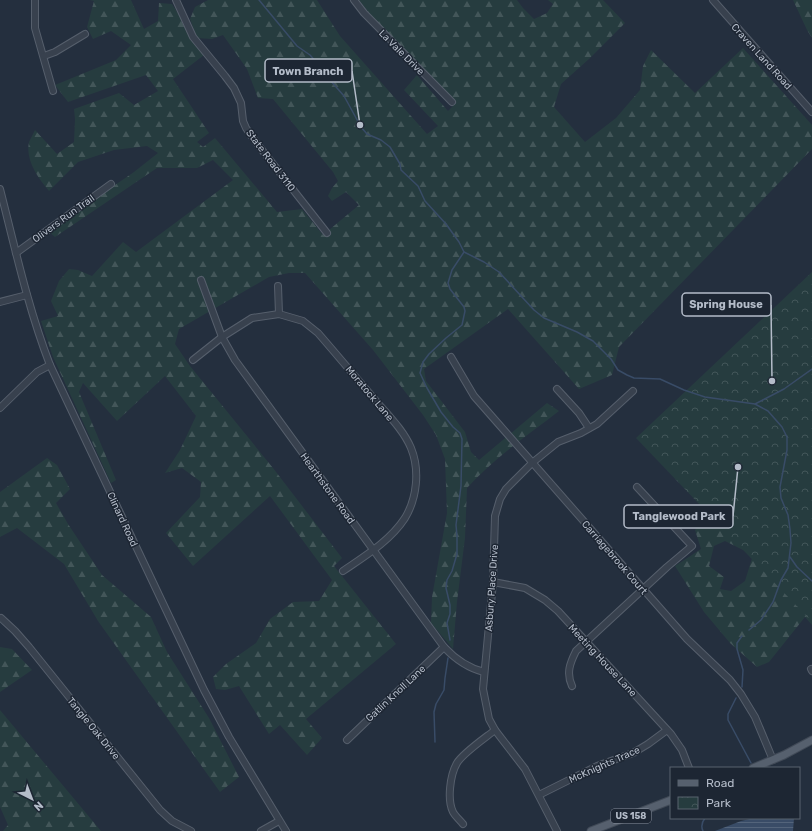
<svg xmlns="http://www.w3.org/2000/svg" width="812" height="831" viewBox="0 0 812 831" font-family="Rubik,sans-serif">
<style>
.forest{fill:url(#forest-firs);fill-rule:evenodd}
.park{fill:url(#park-crowns)}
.water{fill:url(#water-rules)}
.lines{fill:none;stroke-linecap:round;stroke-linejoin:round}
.stream{stroke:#394c67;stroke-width:1.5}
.minor-casing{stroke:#565f6c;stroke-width:8}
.major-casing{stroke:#414a57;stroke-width:9}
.minor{stroke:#38414e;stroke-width:6}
.major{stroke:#56606e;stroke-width:7}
.labels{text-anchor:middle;stroke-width:3;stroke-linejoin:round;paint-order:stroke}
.shield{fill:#1d2633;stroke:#878f9c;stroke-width:1}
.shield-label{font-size:9px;font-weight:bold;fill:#b4bcc9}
.street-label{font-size:10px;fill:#b4bcc9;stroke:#1d2633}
.leader{fill:none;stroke:#b4bcc9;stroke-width:1.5}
.callout-dot{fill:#b4bcc9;stroke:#1d2633;stroke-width:1.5}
.callout{fill:#1d2633;stroke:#b4bcc9;stroke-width:1.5}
.callout-label{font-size:11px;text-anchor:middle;font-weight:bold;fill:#b4bcc9}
</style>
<defs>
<pattern id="forest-firs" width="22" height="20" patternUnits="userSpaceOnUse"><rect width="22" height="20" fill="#263c3f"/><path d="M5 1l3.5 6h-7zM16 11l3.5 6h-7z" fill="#435659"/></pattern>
<pattern id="park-crowns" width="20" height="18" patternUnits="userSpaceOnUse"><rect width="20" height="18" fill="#263c3f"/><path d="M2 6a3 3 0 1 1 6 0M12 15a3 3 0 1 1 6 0" fill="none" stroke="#435659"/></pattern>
<pattern id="water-rules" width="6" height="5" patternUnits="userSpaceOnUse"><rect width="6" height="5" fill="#394c67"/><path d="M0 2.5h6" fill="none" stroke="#53647b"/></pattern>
</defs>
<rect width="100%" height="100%" fill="#242f3e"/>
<!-- forest -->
<g class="forest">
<path d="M 90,0 L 131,0 L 144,29 L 158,21 L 159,3 L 172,4 L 204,55 L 173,79 L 209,133 L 197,142 L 203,147 L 215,138 L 277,212 L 302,209 L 323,235 L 359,205 L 346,192 L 332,201 L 328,196 L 332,188 L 338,181 L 333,172 L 273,99 L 258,98 L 247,69 L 223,35 L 212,39 L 197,38 L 190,19 L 195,7 L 208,0 L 317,0 L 340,36 L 427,134 L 438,126 L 404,90 L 417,75 L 448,111 L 456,103 L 375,21 L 359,0 L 517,0 L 523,8 L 534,19 L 547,13 L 553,4 L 548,0 L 603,0 L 625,23 L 589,59 L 561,84 L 554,107 L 585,142 L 616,118 L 640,90 L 643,66 L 651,50 L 695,93 L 743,48 L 812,125 L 812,149 L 619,347 L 612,375 L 579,389 L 508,309 L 424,369 L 426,381 L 465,432 L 471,452 L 479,460 L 547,403 L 559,411 C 528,435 494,458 467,488 L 465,538 L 457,602 L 453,649 L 431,623 L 432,597 L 447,513 L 445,459 L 436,435 L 423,415 L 373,350 L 305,273 L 289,273 L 269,277 L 179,329 L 175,344 L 190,366 L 273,468 L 342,558 L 334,566 L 396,644 L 306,719 L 322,738 L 307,755 L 280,725 L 269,734 L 239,686 L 225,690 L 216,689 L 213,677 L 226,664 L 256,643 L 270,619 L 293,602 L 319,601 L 332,580 L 270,496 L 193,566 L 166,533 L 200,497 L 201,482 L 182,468 L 165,473 L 180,450 L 196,416 L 165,376 L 117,421 L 83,383 L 79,392 L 116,480 L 111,483 L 53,357 L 41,321 L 58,316 L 51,301 L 59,281 L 69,269 L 78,270 L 92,276 L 123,242 L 136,252 L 233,180 L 213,160 L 197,168 L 157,168 L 55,237 L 48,231 L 134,172 L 158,153 L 147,146 L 114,150 L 78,162 L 49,191 C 38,178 25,160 29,142 C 31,138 33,134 35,130 L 57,154 L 74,142 L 75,119 L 74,109 L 119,93 L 134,105 L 158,91 L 146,75 L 68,102 L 55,85 L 116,60 L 131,45 L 111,31 L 93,39 L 87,27 L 94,1 Z"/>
<polygon points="793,0 812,0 812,38 807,30"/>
<path d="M 812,272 L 812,625 L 805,617 L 769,662 L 757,667 L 730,643 L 704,612 L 675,566 L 701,549 L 695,530 L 714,507 ZM 725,541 L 753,555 L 745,581 L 731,591 L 720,589 L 724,577 L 709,566 L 714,546 Z"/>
<polygon points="47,458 57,465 70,489 56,503 68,524 102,575 151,617 167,652 209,718 239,777 220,792 98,621 64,564 17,528 0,537 0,492"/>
<polygon points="0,647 12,649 32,670 0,692"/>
<polygon points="0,710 101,831 3,831 8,825 0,807"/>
</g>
<!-- park -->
<polygon class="park" points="812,272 812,622 636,438"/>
<!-- water -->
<polygon class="water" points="754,818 794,818 793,831 715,831 741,821"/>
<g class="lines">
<!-- stream -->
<g class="stream">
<polyline points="259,0 297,46 310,55 325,72 330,80 344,96 361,127 367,134 381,140 390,147 400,164 401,170 418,186 425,201 446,224 459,242 464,252 484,262 499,272 534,310 544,318 577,332 593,341 611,359 618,370 627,375 634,378 660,379 684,390 705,397 755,404 768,411 782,427 787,437 787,450 780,487 781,498 788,515 790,529 791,543 788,568 781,580 773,602 761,620 749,630"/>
<polyline points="755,404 784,389 812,369"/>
<polyline points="790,557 797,567 812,581"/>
<polyline points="450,640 447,623 450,614 450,605 446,588 447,580 452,571 457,554 457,536 456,525 461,486 462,439 460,433 453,427 441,412 427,388 420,373 423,362 429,354 446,338 462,325 465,311 464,307 450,289 448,283 452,270 464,252"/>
<polyline points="742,687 743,670 737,649 737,643 742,636"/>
<polyline points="736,698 728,714 728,720 751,763"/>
<polyline points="435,742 434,712 436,704 444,690 445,678 448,658"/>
<path d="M 703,831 C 701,827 702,822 705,818"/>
</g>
<!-- minor casing -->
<g class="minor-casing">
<g id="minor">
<polyline points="35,0 35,28 53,91"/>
<polyline points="176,0 193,37 225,76 234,88 241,103 243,121 246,128 255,141 327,233"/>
<polyline points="354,0 364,13 452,102"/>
<polyline points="713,0 812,112"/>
<polyline points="44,56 55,52 85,34"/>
<path d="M 0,189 C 15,248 28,308 50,365 L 204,690 L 229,737 L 286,831"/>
<polyline points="16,253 111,184"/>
<path d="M 201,280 L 222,337 L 235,360 L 444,647 C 456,660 468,668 484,672"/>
<polyline points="278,286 279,314"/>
<polyline points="0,302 27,295"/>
<polyline points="451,357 474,396 687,639 730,680 741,694 755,717 773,760"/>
<path d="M 193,360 L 222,337 L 252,318 L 279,314 L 303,321 L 318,333 C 338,356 357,379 377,402 C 389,416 404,431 411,448 C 420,470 417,498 405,518 C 390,541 365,556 343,571"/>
<polyline points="557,389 579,413 589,428"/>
<polyline points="0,408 37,372 50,365"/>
<polyline points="493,582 525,588 545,600 558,611 671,734 682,750 689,768"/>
<polyline points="1,618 15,631 29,647 160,810 172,821 191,831"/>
<polyline points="811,669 812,671"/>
<path d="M 572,686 C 566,673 570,663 576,651 L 667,567 L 692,546 L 637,487"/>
<polyline points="347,740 444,647"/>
<polyline points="539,795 597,766 633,753 648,744 667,730"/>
<path d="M 463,824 C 460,820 455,816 453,812 C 447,800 450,775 457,763 C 463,753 485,738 495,730"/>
<polyline points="261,831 279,821"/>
<polyline points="557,831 525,769 495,730 489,719 483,689 493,582 495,516 500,499 506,489 532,463 558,442 581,433 597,424 633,391"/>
</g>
</g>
<!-- major casing -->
<g class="major-casing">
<g id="major">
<polyline points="753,768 784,755 812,740"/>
<polyline points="591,831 671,800"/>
</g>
</g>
<!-- minor -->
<use href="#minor" class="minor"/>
<!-- major -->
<use href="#major" class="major"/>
</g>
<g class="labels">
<!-- shield labels -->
<rect class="shield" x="611" y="809" width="40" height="14" rx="3"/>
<g class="shield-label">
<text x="631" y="819">US 158</text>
</g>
<!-- street labels -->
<g class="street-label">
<text transform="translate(402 52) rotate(45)" y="4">La Vale Drive</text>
<text transform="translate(762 56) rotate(48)" y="4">Craven Land Road</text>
<text transform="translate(271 160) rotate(53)" y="4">State Road 3110</text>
<text transform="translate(63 218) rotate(-36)" y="4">Olivers Run Trail</text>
<text transform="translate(370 393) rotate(50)" y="4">Moratock Lane</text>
<text transform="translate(328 488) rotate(54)" y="4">Hearthstone Road</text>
<text transform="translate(123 519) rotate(65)" y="4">Clinard Road</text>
<text transform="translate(615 557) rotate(49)" y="4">Carriagebrook Court</text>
<text transform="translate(491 588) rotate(-86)" y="4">Asbury Place Drive</text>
<text transform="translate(603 660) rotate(47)" y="4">Meeting House Lane</text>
<text transform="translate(395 693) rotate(-43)" y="4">Gatlin Knoll Lane</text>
<text transform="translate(94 728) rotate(51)" y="4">Tangle Oak Drive</text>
<text transform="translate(604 764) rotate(-24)" y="4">McKnights Trace</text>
</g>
</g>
<!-- callouts -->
<path class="leader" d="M360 125L352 71M772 381L771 305M738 467L733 516"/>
<g class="callout-dot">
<circle cx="360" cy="125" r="4"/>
<circle cx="772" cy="381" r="4"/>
<circle cx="738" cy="467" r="4"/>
</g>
<g class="callout">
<rect x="265" y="59" width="87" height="23" rx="4"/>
<rect x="682" y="293" width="89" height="23" rx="4"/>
<rect x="624" y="505" width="109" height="23" rx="4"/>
</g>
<g class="callout-label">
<text x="308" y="75">Town Branch</text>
<text x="726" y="308">Spring House</text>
<text x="679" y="520">Tanglewood Park</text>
</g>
<!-- legend -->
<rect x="670" y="767" width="130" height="52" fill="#1d2633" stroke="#59626f"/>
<rect x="678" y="780" width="20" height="6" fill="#56606e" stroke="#59626f"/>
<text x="706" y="787" font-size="12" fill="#b4bcc9">Road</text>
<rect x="678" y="797" width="20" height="12" fill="url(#park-crowns)" stroke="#59626f"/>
<text x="706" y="807" font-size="12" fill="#b4bcc9">Park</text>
<!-- north arrow -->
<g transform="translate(32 799) rotate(138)" stroke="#1d2633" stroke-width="3" paint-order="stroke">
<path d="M0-3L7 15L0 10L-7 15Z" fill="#b4bcc9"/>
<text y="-6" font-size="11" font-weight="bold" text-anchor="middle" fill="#b4bcc9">N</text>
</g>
</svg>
